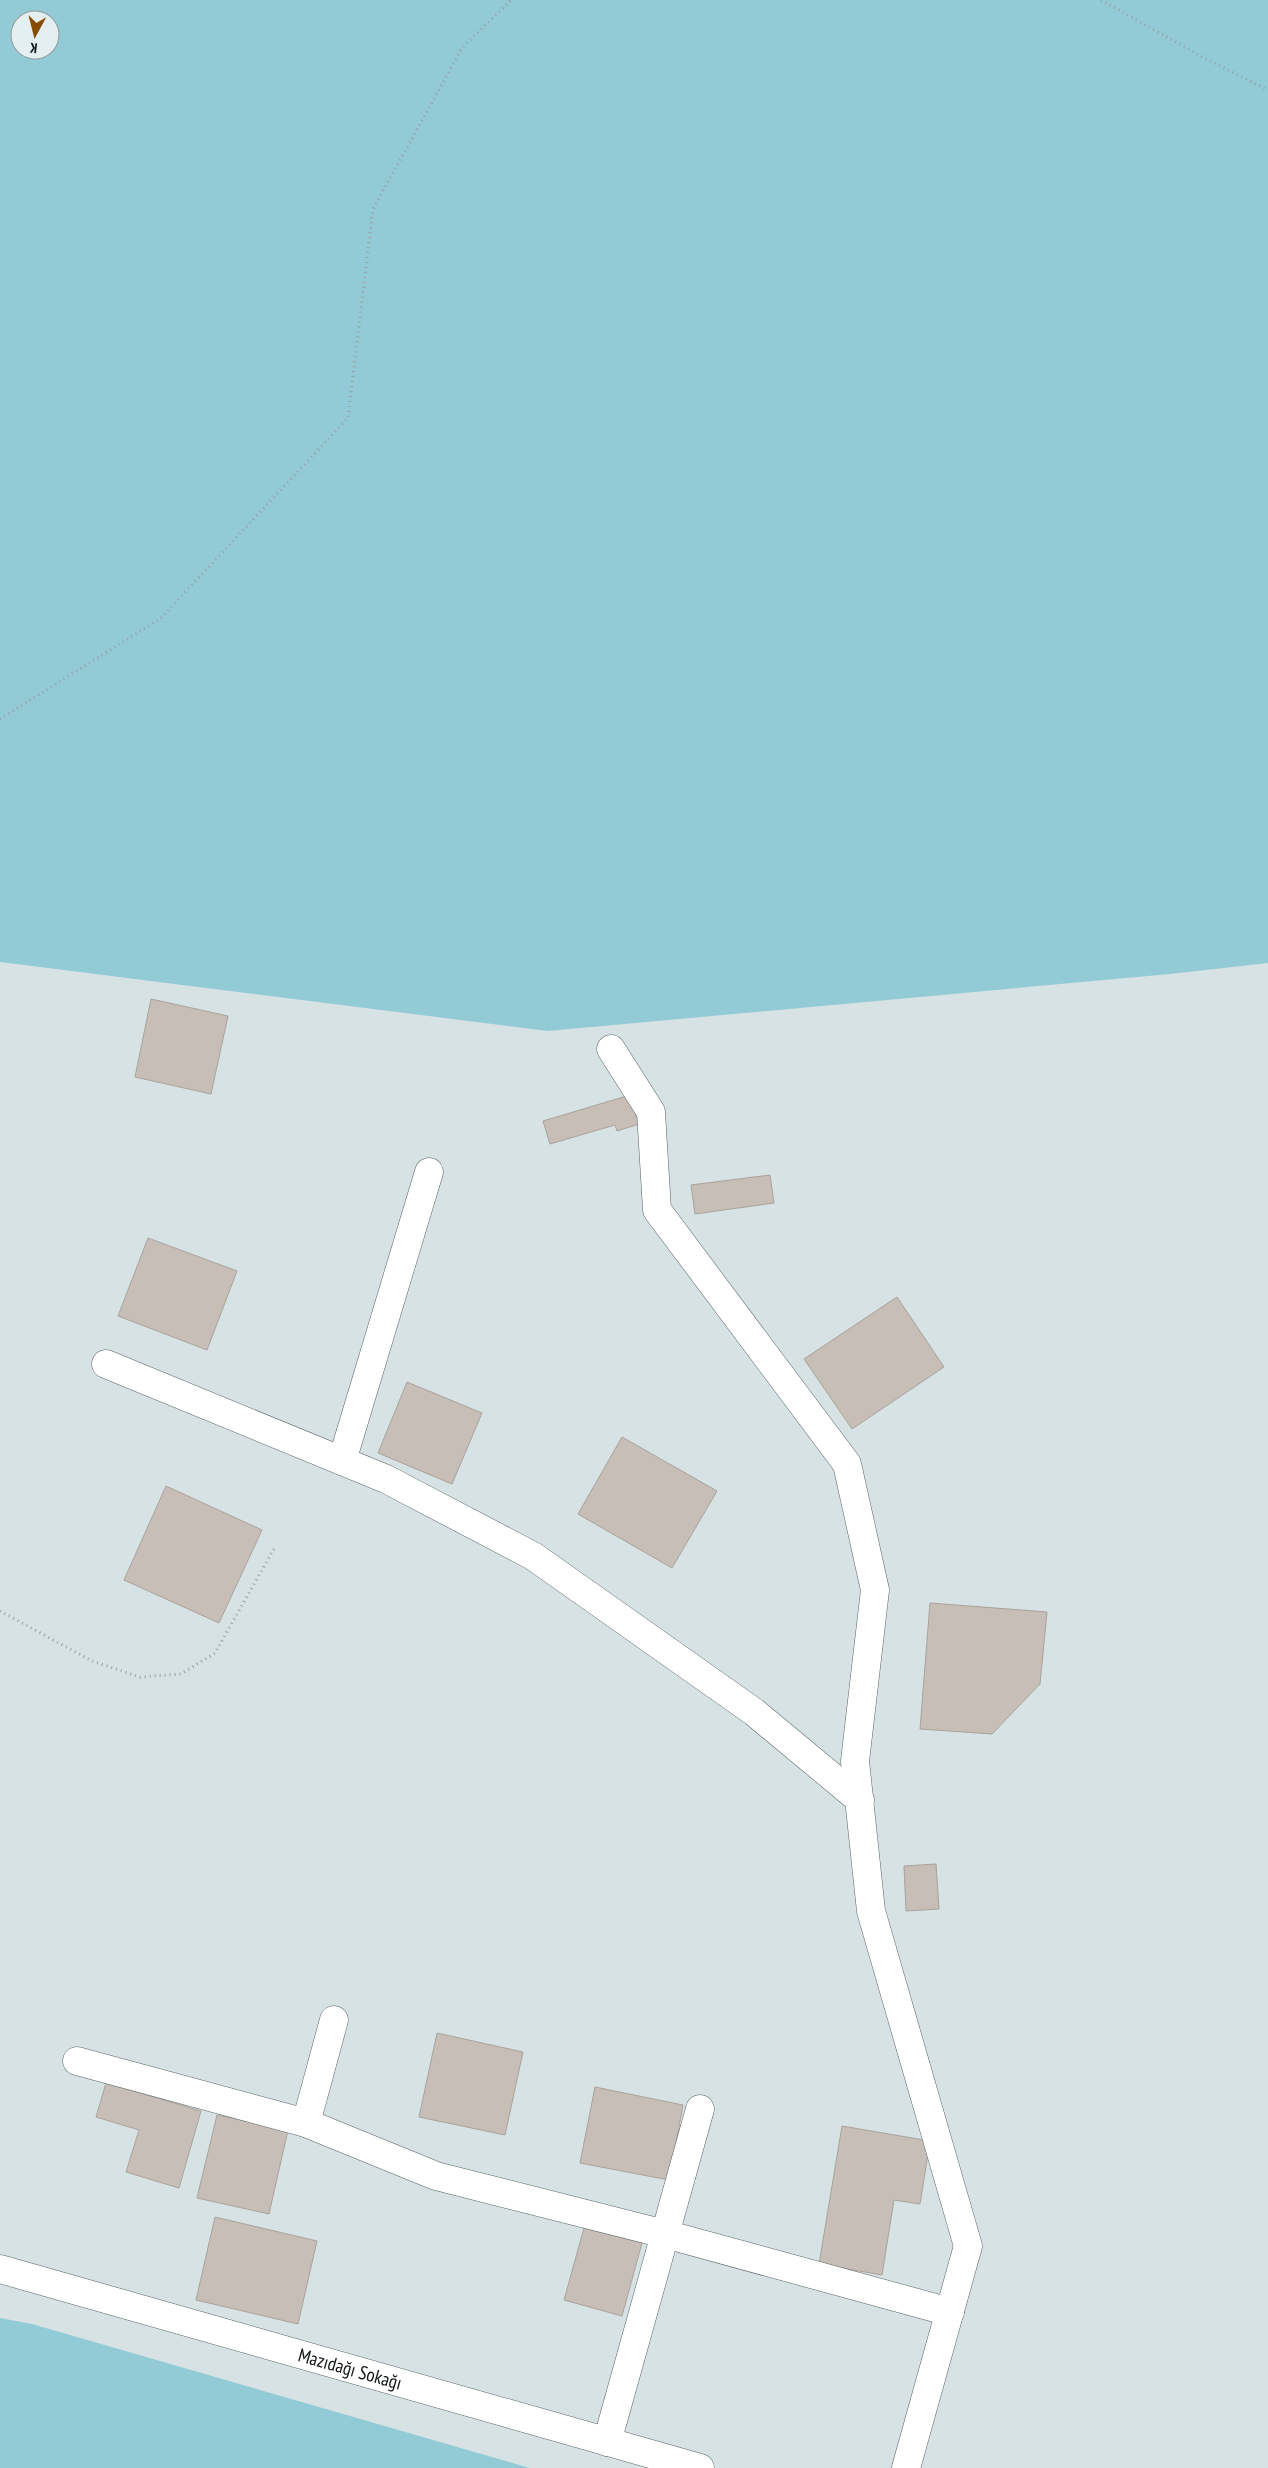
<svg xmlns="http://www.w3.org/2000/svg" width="1268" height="2468" viewBox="0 0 1268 2468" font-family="'PT Sans Narrow',sans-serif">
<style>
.green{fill:#92cbd5;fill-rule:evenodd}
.building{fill:#c7beb7;stroke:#aaa29b}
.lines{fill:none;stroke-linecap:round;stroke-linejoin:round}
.minor-casing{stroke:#596466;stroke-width:29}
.path{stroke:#98a1a3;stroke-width:3;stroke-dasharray:1 4;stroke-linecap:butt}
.minor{stroke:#fff;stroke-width:28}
.labels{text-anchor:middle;stroke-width:5;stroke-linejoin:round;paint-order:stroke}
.street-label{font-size:19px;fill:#131718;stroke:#e3eff1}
</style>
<rect width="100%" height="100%" fill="#d6e2e4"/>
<!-- green -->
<g class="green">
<path d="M 0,0 L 1268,0 L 1268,963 L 1170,974 L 548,1031 L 0,962 ZM 20,20 L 50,20 L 50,50 L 20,50 Z"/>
<polygon points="0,2318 32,2324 530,2468 0,2468"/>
</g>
<!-- building -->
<g class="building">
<polygon points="151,999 228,1016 211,1094 135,1077"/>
<polygon points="630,1095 639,1124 617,1131 615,1125 550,1144 543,1121"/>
<polygon points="770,1175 774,1203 695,1214 691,1185"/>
<polygon points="148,1238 237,1271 207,1350 118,1316"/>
<polygon points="897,1297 944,1367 852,1429 804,1359"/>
<polygon points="407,1382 482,1413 452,1484 378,1453"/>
<polygon points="622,1437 717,1491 672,1568 578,1514"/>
<polygon points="166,1486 262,1530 219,1623 124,1580"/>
<polygon points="930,1603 1047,1612 1040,1684 992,1734 920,1729"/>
<polygon points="936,1864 939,1909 906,1911 904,1866"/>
<polygon points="437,2033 523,2052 505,2135 419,2117"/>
<polygon points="106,2083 201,2111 179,2188 126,2172 139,2130 96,2117"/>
<polygon points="595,2087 683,2105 669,2180 580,2163"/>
<polygon points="217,2115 288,2130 269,2214 197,2198"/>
<polygon points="842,2126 930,2141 920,2204 894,2200 882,2275 819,2264"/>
<polygon points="215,2217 317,2241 298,2324 196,2300"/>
<polygon points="584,2228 642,2243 622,2316 564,2300"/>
</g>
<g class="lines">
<!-- minor casing -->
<g class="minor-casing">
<g id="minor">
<polyline points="611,1049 651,1112 657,1210 847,1464 875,1590 855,1761 871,1911 968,2246 906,2468"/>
<polyline points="106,1364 386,1479 533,1556 754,1712 860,1800"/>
<polyline points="342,1461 429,1172"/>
<polyline points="77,2061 306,2123 436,2176 665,2234 950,2312"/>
<polyline points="306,2123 334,2020"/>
<path id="s1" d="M 0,2269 L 700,2468"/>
<polyline points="607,2442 700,2109"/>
</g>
</g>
<!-- path -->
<g class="path">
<polyline points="1101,0 1204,58 1268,90"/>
<polyline points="0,719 161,618 348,418 373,209 462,48 511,0"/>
<polyline points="0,1611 92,1661 140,1677 181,1674 215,1653 275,1547"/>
</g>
<!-- minor -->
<use href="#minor" class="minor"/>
</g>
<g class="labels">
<!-- street labels -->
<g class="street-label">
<text dy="7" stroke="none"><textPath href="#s1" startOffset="364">Mazıdağı Sokağı</textPath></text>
</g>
</g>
<!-- north arrow -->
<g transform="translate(35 35) rotate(187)"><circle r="24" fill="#e3eff1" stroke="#90999a"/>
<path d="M0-4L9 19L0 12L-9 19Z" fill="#864d00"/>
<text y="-8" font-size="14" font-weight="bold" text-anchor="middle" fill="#131718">K</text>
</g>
</svg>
